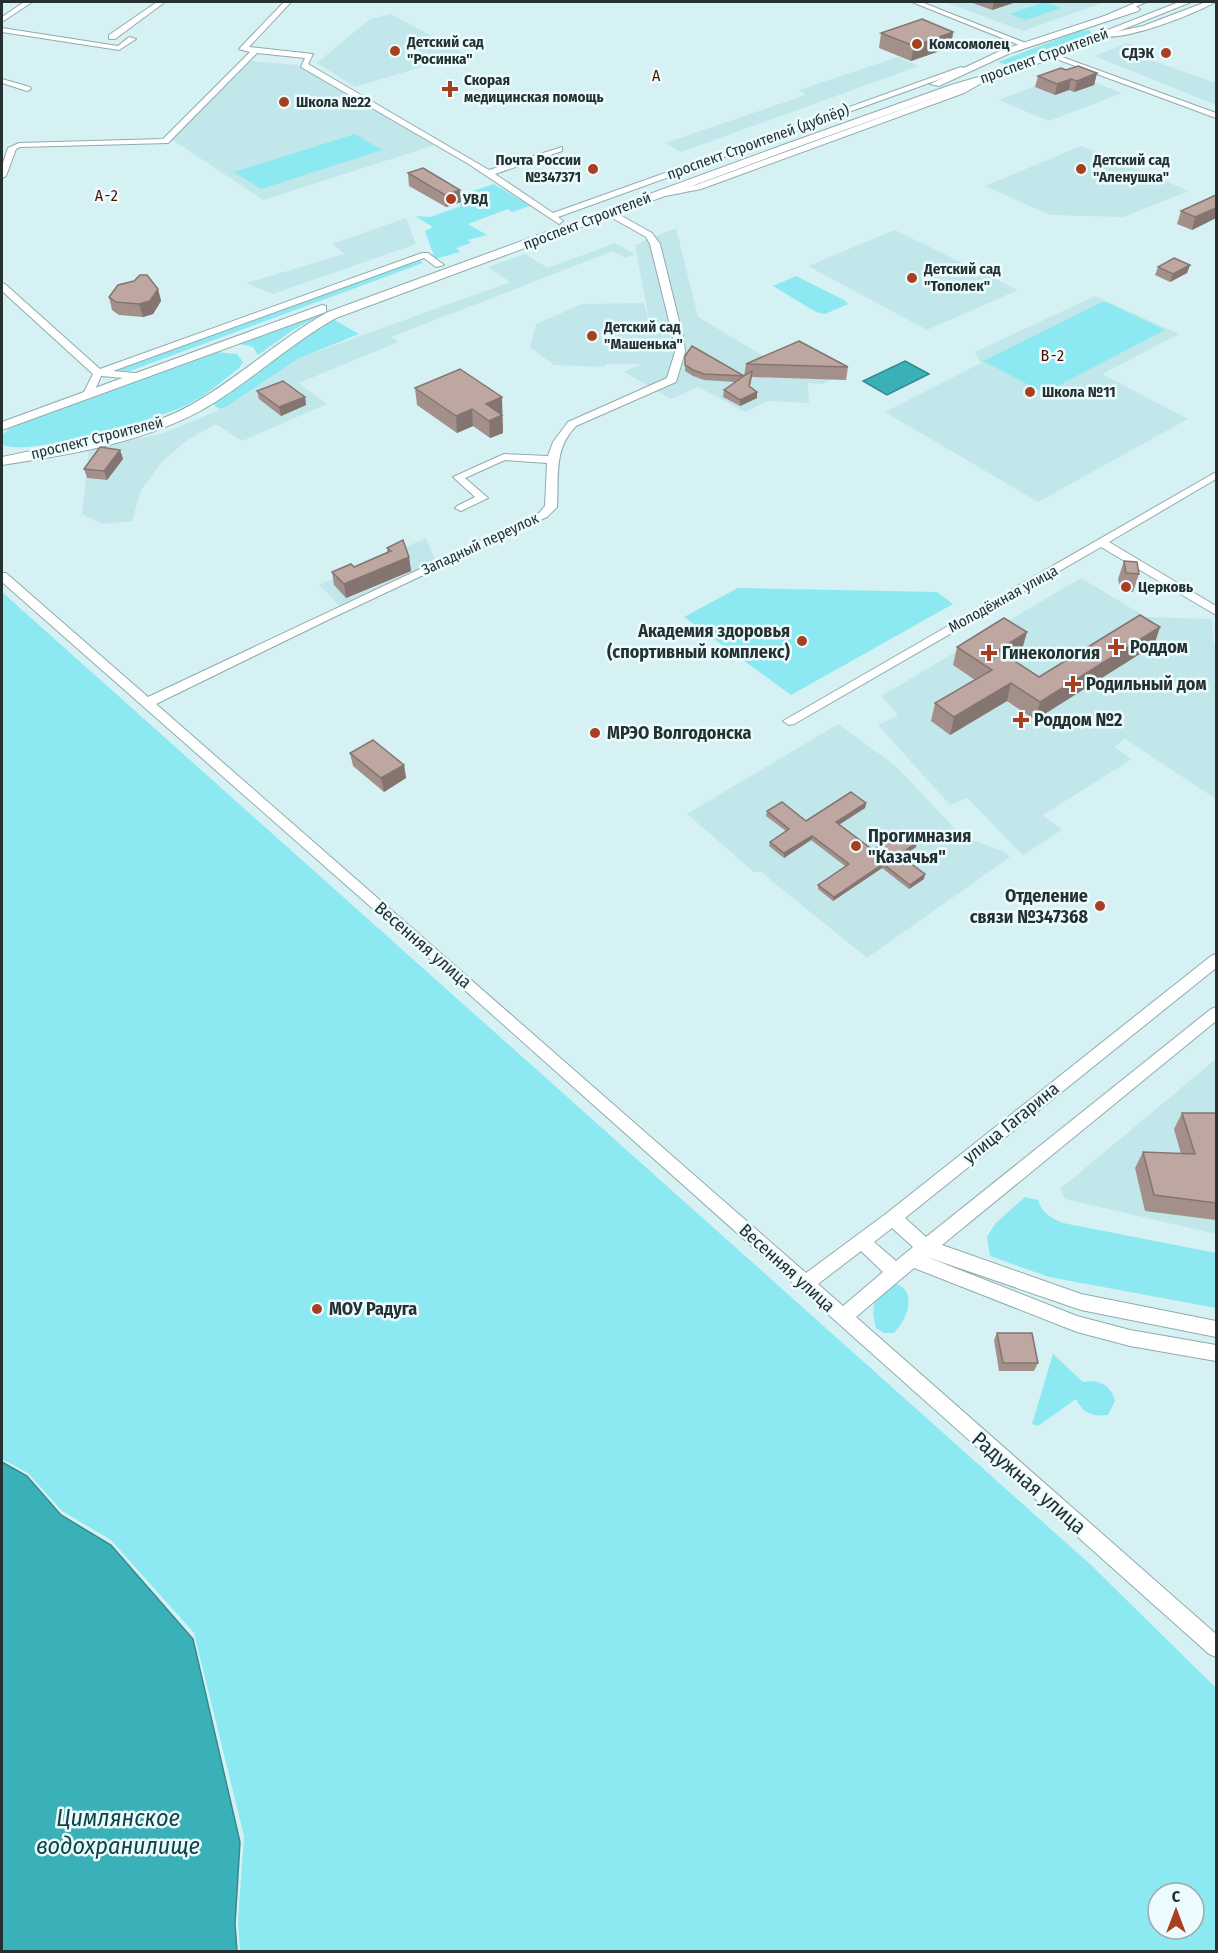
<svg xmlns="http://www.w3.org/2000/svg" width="1218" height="1953" viewBox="0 0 1218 1953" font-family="'Fira Sans Condensed',sans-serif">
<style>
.built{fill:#c2e7eb}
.green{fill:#8ce9f1;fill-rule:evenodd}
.water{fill:#3ab0b9;stroke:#348a90;stroke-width:1.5}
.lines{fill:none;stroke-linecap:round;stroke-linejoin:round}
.minor-casing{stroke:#91abad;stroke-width:2}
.major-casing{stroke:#91abad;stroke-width:2}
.minor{fill:#fff;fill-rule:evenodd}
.major{fill:#fff;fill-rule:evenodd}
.wall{fill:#a3908a}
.shaded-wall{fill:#857571}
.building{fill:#bea7a1;stroke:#857571;stroke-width:1.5}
.poi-dot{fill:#a83f21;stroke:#ecfcfe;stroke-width:2}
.labels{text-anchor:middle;stroke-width:5;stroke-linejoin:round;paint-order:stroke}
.far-poi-label{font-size:15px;font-weight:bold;fill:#253031;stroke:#ecfcfe;text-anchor:start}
.far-street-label{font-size:15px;fill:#253031;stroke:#ecfcfe}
.far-neighbourhood-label{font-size:16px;letter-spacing:1.5px;fill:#531100;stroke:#ecfcfe}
.poi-label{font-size:18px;font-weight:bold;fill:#253031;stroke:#ecfcfe;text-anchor:start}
.street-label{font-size:18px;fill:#253031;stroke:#ecfcfe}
.near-street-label{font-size:21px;fill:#253031;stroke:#ecfcfe}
.near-water-label{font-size:24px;font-style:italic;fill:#0e4347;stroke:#ecfcfe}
</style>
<rect width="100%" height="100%" fill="#d6f1f4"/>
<!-- built -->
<g class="built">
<polygon points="945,2 1105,2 1023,31"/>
<polygon points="391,14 465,54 355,87 317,63 370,19"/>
<polygon points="1128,43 1145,49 1134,54 1216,83 1216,105 1094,56"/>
<polygon points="898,57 919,66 681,152 665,143 806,95 799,90"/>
<polygon points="251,61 297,65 435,145 263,200 171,139"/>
<polygon points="1062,75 1078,76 1122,93 1049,121 999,100"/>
<polygon points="1081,146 1096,152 1189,191 1123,217 1050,215 985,186"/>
<polygon points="406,218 416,244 273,294 246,283 345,254 332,244"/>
<polygon points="676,228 698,317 775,363 838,375 823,384 808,383 809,403 768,401 745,412 698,387 671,399 624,372 641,364 606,364 604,367 554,365 530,347 536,324 582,304 644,303 650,324 635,245"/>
<polygon points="895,230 956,260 1018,290 927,330 808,266"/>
<polygon points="615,243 635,254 626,258 613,251 391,337 398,342 299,383 327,404 242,441 216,424 186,441 162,462 141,490 132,521 103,524 82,514 89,448 161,434 226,407 299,358 510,282 488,267 525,254 548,268"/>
<polygon points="1095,296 1179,334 1102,374 1188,419 1038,502 885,412 981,363 975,352"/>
<polygon points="426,538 436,562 340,606 319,585"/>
<polygon points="1081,578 1146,617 1211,619 1214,643 1216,645 1216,799 1125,739 1114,747 1132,759 1043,815 1062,830 1023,855 967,798 950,805 878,725 898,715 881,696"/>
<polygon points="838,724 896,766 954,828 972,840 1005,852 1010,857 867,958 761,872 754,872 687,814"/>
<polygon points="1216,1059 1216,1234 1065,1199 1060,1189"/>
</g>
<!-- green -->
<g class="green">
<polygon points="1045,2 1061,8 1026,20 1010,14"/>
<polygon points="1089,30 1094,35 1012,66 998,62 1079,31"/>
<polygon points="355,134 382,150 261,189 234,172"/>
<polygon points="494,184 530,206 512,212 508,209 468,224 487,235 468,240 471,243 456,248 460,252 435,259 425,231 433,227 415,216 430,217 461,206 459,204 480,197 472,191"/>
<polygon points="418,259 423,263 130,371 115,370"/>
<polygon points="796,276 844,300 848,304 825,314 816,312 773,286"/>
<polygon points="1104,301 1165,330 1044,393 983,361"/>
<polygon points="319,312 323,314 293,330 258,355 253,347 236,343"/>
<polygon points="333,319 359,334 299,358 226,407 219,409 213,404 286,347"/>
<path d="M 215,352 L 237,354 L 243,362 L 239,368 C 222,381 206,396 187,405 C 161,418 22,459 2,444 L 2,435 L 10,428 Z"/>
<polygon points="738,588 937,592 953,604 791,695 684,617"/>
<path d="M 2,592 L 1091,1565 L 1216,1688 L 1216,1951 L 240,1951 L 238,1920 L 244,1836 L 194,1633 L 111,1540 L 62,1511 L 28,1473 L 2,1459 ZM 1158,1893 L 1194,1893 L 1194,1929 L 1158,1929 Z"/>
<path d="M 1025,1197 L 1038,1200 C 1042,1213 1051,1218 1063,1223 L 1216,1253 L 1216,1308 L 1049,1277 L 990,1256 L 987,1237 L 995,1224 Z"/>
<path d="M 890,1282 C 919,1287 909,1317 894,1333 L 884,1333 L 876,1328 C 870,1307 874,1296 890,1282 Z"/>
<path d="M 1053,1354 L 1083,1382 C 1099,1379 1111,1385 1115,1401 L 1108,1415 C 1092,1417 1083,1413 1076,1399 L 1038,1426 L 1032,1424 Z"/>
</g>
<!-- water -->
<g class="water">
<polygon points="905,361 929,374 887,395 863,381"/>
<polygon points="2,1462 27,1476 61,1515 111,1545 193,1639 240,1842 235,1924 237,1951 2,1951"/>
</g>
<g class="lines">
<!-- minor casing -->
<g class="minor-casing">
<g id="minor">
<polygon points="24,2 32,2 2,22 2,17"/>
<polygon points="157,2 165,2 115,39 109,39 109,35"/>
<polygon points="284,2 291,2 249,47 313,54 308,64 489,170 562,147 562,151 495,174 553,213 961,67 968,69 558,217 563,221 559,224 467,163 301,67 305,58 257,53 168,143 20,147 16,149 6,176 2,178 2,166 8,148 19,143 163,139 250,52 239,49"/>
<polygon points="912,2 921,2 1031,45 1024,47"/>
<polygon points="1137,2 1146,2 1100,23 1093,21"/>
<path d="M 1206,2 L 1215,2 C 1198,13 1118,44 1101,35 L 1143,26 Z"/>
<polygon points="2,28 118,46 129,37 136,39 119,50 2,32"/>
<polygon points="1051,53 1216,113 1216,118 1051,57"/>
<polygon points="980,78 987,80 964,93 701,189 660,197 656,194 696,185 958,89"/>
<polygon points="2,79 30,87 31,89 27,91 2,83"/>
<path d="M 607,211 L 613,211 L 652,233 L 660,244 L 684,341 L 685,352 L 676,382 L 576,426 C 553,449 559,478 557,507 L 547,517 L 334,617 L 156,704 L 806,1273 L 887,1213 L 1211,956 L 1216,954 L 1216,968 L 905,1218 L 926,1237 L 1211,1009 L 1216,1007 L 1216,1021 L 942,1245 L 1081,1294 L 1216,1321 L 1216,1337 L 1081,1310 L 927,1257 L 1077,1316 L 1130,1330 L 1216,1345 L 1216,1361 L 1130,1346 L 1077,1332 L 914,1268 L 856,1317 L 1216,1634 L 1216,1657 L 1209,1654 L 422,952 L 2,582 L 2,573 L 6,573 L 148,697 L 539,513 L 545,506 L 547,463 L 505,460 L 465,478 L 488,498 L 461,511 L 455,508 L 457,506 L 475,497 L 453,477 L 504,454 L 548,456 L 553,442 L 568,422 L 667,378 L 675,352 L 674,341 L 650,244 L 646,237 L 607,215 ZM 892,1228 L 913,1247 L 896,1261 L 874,1242 ZM 861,1251 L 883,1272 L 843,1306 L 818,1284 Z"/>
<polygon points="422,253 428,253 444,265 436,267 424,258 113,371 135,373 140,376 135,379 101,376 93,394 88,397 83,394 93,374 2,291 2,283 5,284 100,369"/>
<polygon points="1216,472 1216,479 1109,542 1216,606 1216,615 1101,547 794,724 789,725 783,721"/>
</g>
</g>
<!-- major casing -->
<g class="major-casing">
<g id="major">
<path d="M 1179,2 L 1191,2 L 1022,70 L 959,89 L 794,148 L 336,318 C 288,345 248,384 200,411 C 141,443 68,455 2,465 L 2,457 C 65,443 133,437 191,405 C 239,378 279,339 328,312 L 786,144 L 951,85 L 1016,66 Z"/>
<polygon points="1135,6 1140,9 1138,11 1008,54 939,86 930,84 1002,50"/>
<polygon points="322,305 326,306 326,312 2,430 2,422"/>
</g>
</g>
<!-- minor -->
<use href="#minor" class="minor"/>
<!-- major -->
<use href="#major" class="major"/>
</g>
<!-- wall -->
<g class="wall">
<polygon points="970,2 1016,2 992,10"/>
<polygon points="953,32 951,47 911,61 879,48 881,33"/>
<polygon points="1066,70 1097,73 1094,85 1074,92 1069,90 1055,95 1035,87 1038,76"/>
<polygon points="408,173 461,202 446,207 409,186"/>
<polygon points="1216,195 1216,218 1192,230 1177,224 1181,211"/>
<polygon points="1190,265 1187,273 1170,282 1155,275 1158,267"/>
<polygon points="158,289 161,301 153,314 143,317 119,315 112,310 109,297"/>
<polygon points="799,341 848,367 846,380 752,377 750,386 757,392 757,398 740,406 723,397 724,390 735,382 704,380 693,376 685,371 685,356 744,376 746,364"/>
<polygon points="415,388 503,415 502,415 503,433 490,438 473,426 457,433 417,405"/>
<polygon points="257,391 305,397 306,405 281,416 259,399"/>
<polygon points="120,450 123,459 107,480 87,478 84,469"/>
<polygon points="387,548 409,557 411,571 346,598 334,585 332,572 354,567 387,552"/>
<polygon points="1124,561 1139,574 1133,592 1121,591 1118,579"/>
<polygon points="1160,627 1154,645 1035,720 1007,701 950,735 931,721 935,703 975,680 953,665 957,647 1022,650 1010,658 1039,677"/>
<polygon points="350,753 404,765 406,778 384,792 353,766"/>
<polygon points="866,803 865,808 839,825 873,850 916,847 902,857 924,879 909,889 882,868 833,901 818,889 818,885 845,866 811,840 784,858 769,846 770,842 786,831 766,816 767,811 806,821"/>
<polygon points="1182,1113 1216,1113 1216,1220 1145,1211 1135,1168 1143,1152 1181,1154 1174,1129"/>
<polygon points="997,1333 1038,1363 1034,1371 999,1371 994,1340"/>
</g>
<!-- shaded-wall -->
<g class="shaded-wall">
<polygon points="994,2 1016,2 992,10"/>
<polygon points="953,32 951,47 911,61 914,46"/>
<polygon points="1097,73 1094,85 1074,92 1077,81"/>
<polygon points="1071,79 1069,90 1055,95 1057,84"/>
<polygon points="460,190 461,202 446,207 445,195"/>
<polygon points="1216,208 1216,218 1192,230 1195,217"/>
<polygon points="1190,265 1187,273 1170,282 1173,274"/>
<polygon points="158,289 161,301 153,314 143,317 139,304"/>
<polygon points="757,392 757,398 740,406 740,400"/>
<polygon points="305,397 306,405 281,416 279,407"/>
<polygon points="502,397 503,433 490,438 489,421 486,404"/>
<polygon points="472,409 473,426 457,433 456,416"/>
<polygon points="120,450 123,459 107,480 104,471"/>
<polygon points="409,557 411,571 346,598 344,584"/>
<polygon points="1160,627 1154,645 1035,720 1040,702"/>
<polygon points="1027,632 1022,650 994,668 998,650"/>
<polygon points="1011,683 1007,701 950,735 954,717"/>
<polygon points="404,765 406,778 384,792 381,778"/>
<polygon points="866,803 865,808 835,827 836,822"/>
<polygon points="812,836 811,840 784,858 784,853"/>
<polygon points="917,842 916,847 898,859 899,855"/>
<polygon points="883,864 882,868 833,901 834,897"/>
<polygon points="925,874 924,879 909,889 910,885"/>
</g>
<!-- building -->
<g class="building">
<polygon points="922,19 953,32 914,46 881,33"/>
<polygon points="1078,66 1097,73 1077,81 1071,79 1057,84 1038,76 1061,68 1066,70"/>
<polygon points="423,168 460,190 445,195 408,173"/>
<polygon points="1216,195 1216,208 1195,217 1181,211"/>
<polygon points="1174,258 1190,265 1173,274 1158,267"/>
<polygon points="140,275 147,275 158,289 150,301 139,304 116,302 109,297 118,285 134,281"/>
<polygon points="799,341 848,367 746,364"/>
<polygon points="692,346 744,376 752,371 749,386 757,392 740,400 724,390 744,376 704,374 693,370 685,365 685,356"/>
<polygon points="460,369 502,397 486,404 502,415 489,421 472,409 456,416 415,388"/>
<polygon points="283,381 305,397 279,407 257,391"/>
<polygon points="100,447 120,450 104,471 84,469"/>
<polygon points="403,540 409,557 344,584 332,572 351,564 354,567 391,551 387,548"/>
<polygon points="1124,561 1137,562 1139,574 1126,573"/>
<polygon points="1140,615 1160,627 1040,702 1011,683 954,717 935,703 992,670 957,647 1004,618 1027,632 998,650 1039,677"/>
<polygon points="373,740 404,765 381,778 350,753"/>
<polygon points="851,792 866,803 836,822 873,850 902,831 917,842 899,855 925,874 910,885 883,864 834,897 818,885 849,864 812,836 784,853 770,842 789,829 767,811 782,802 806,821"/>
<polygon points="1182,1113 1216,1113 1216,1203 1154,1195 1143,1152 1195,1154"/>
<polygon points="997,1333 1032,1333 1038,1363 1003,1363"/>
</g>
<!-- markers -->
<g class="poi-dot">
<circle cx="917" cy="44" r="6"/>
<circle cx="395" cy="51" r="6"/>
<circle cx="1166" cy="53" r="6"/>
<path d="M447 80h6v6h6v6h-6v6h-6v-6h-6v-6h6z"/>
<circle cx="284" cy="102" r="6"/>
<circle cx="593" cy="169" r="6"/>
<circle cx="1081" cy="169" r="6"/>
<circle cx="451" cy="199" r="6"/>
<circle cx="912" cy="278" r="6"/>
<circle cx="592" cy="336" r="6"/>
<circle cx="1030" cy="392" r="6"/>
<circle cx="1126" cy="587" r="6"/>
<circle cx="802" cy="641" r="6"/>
<path d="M1113 638h6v6h6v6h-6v6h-6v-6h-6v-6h6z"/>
<path d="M986 644h6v6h6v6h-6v6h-6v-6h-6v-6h6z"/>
<path d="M1070 675h6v6h6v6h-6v6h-6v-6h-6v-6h6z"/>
<path d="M1018 711h6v6h6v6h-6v6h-6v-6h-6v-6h6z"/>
<circle cx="595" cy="733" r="6"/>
<circle cx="856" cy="846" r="6"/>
<circle cx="1100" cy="906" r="6"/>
<circle cx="317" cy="1309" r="6"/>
</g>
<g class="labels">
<!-- far-poi labels -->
<g class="far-poi-label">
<text x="407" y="47">Детский сад<tspan x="407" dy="17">"Росинка"</tspan></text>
<text x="929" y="49">Комсомолец</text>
<text x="1154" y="58" text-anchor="end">СДЭК</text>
<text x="464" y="85">Скорая<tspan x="464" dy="17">медицинская помощь</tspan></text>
<text x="296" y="107">Школа №22</text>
<text x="581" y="165" text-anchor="end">Почта России<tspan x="581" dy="17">№347371</tspan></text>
<text x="1093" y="165">Детский сад<tspan x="1093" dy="17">"Аленушка"</tspan></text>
<text x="463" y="204">УВД</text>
<text x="924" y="274">Детский сад<tspan x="924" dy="17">"Тополек"</tspan></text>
<text x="604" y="332">Детский сад<tspan x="604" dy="17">"Машенька"</tspan></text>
<text x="1042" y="397">Школа №11</text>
<text x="1138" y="592">Церковь</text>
</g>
<!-- far-street labels -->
<g class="far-street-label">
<text transform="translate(1044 56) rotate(-20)" y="5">проспект Строителей</text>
<text transform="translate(758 142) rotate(-20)" y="5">проспект Строителей (дублёр)</text>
<text transform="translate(587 221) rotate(-21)" y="5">проспект Строителей</text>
<text transform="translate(97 438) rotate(-14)" y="5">проспект Строителей</text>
<text transform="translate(480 544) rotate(-25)" y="5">Западный переулок</text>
<text transform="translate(1003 599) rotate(-29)" y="5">Молодёжная улица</text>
</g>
<!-- far-neighbourhood labels -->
<g class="far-neighbourhood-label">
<text x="657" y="81">А</text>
<text x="107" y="201">А-2</text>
<text x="1053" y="361">В-2</text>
</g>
<!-- poi labels -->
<g class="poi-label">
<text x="790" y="637" text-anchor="end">Академия здоровья<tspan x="790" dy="21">(спортивный комплекс)</tspan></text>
<text x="1130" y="653">Роддом</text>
<text x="1002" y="659">Гинекология</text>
<text x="1086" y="690">Родильный дом</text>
<text x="1034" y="726">Роддом №2</text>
<text x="607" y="739">МРЭО Волгодонска</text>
<text x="868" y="842">Прогимназия<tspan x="868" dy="21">"Казачья"</tspan></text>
<text x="1088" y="902" text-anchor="end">Отделение<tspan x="1088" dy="21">связи №347368</tspan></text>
<text x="329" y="1315">МОУ Радуга</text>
</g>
<!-- street labels -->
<g class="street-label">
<text transform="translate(423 945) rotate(41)" y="6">Весенняя улица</text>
<text transform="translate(1011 1123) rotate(-39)" y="6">улица Гагарина</text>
<text transform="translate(787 1268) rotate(42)" y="6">Весенняя улица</text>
</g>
<!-- near-street labels -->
<g class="near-street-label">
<text transform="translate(1029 1483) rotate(41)" y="7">Радужная улица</text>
</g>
<!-- near-water labels -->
<g class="near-water-label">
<text x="118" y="1826">Цимлянское<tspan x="118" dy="28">водохранилище</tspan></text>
</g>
</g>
<!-- border -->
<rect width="1218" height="1953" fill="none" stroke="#253031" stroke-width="6"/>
<!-- north arrow -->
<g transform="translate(1176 1911)"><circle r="28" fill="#ecfcfe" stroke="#9caaac" stroke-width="1.5"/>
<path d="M0-4.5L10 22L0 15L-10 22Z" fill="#a83f21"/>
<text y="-9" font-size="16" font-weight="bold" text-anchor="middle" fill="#253031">С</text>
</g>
</svg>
